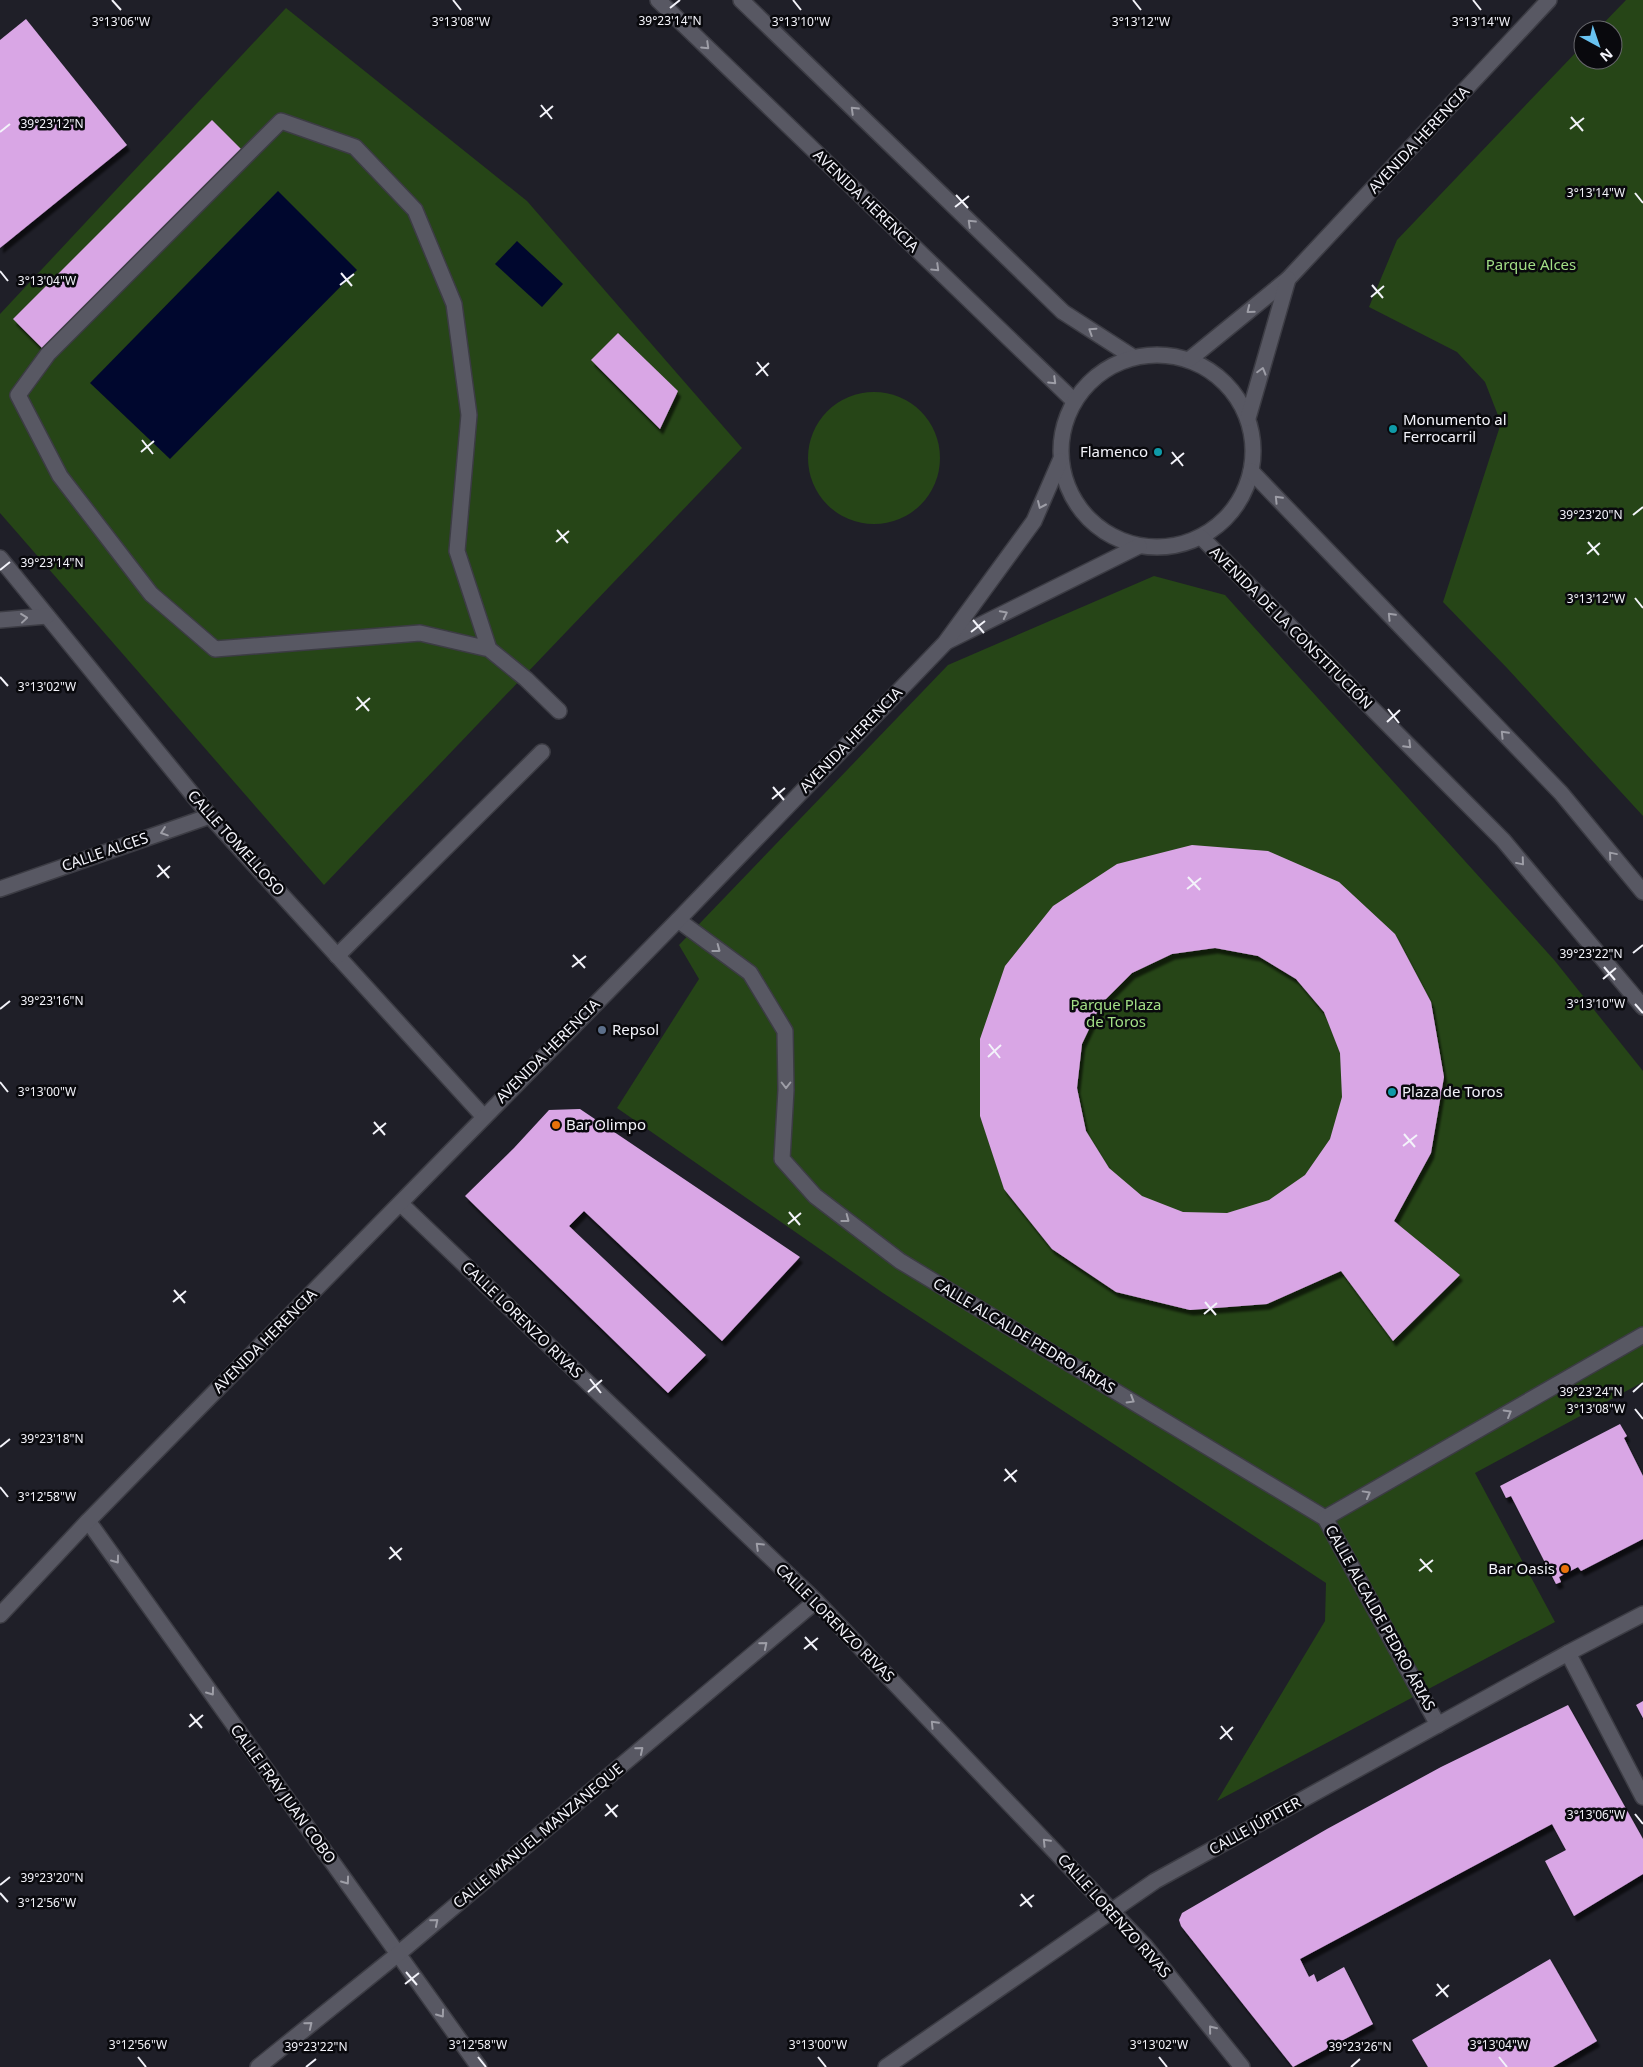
<svg xmlns="http://www.w3.org/2000/svg" width="1643" height="2067" viewBox="0 0 1643 2067" font-family="'Noto Sans',sans-serif">
<style>
.green{fill:#264517}
.water{fill:#00072e}
.building{fill:#d9a6e5;fill-rule:evenodd;filter:url(#shadow)}
.lines{fill:none;stroke-linecap:round;stroke-linejoin:round}
.minor-casing{stroke:#3c3c44;stroke-width:18}
.minor{stroke:#585863;stroke-width:15}
.oneway{stroke:#9e9ea7}
.ticks{fill:none;stroke:#f3f3fa;stroke-width:2}
.culture-dot{fill:#0f9aa8;stroke:#09090d;stroke-width:2}
.service-dot{fill:#5c6f8a;stroke:#09090d;stroke-width:2}
.food-dot{fill:#e8710a;stroke:#09090d;stroke-width:2}
.labels{text-anchor:middle;stroke-width:5;stroke-linejoin:round;paint-order:stroke}
.street-label{font-size:15px;fill:#f3f3fa;stroke:#09090d}
.park-label{font-size:15px;fill:#a2df86;stroke:#09090d}
.poi-label{font-size:15px;fill:#f3f3fa;stroke:#09090d;text-anchor:start}
.ticks-label{font-size:12px;text-anchor:middle;fill:#f3f3fa;stroke:#09090d;stroke-width:5;stroke-linejoin:round;paint-order:stroke}
</style>
<defs>
<filter id="shadow"><feDropShadow dx="3" dy="5.5" stdDeviation="1" flood-color="#0009"/></filter>
</defs>
<rect width="100%" height="100%" fill="#1f1f28"/>
<!-- green -->
<g class="green">
<polygon points="1626,0 1643,0 1643,816 1507,668 1443,602 1501,423 1485,382 1457,352 1369,307 1397,240 1583,45 1583,60 1613,60 1613,30 1597,30"/>
<polygon points="286,8 527,201 742,448 324,885 0,513 0,314"/>
<circle cx="874" cy="458" r="66"/>
<polygon points="1154,576 1225,595 1555,961 1643,1071 1643,1382 1475,1473 1555,1622 1217,1801 1325,1621 1326,1583 883,1293 617,1108 699,979 679,945 948,665"/>
</g>
<!-- water -->
<g class="water">
<polygon points="278,191 357,270 170,459 90,383"/>
<polygon points="517,241 563,284 542,307 495,264"/>
</g>
<!-- building -->
<g class="building">
<polygon points="26,19 127,145 0,248 0,40"/>
<polygon points="212,120 247,155 48,354 13,319"/>
<polygon points="618,333 678,391 660,429 591,360"/>
<path d="M 1192,845 L 1268,851 L 1339,882 L 1395,934 L 1431,1002 L 1444,1077 L 1431,1153 L 1394,1221 L 1460,1275 L 1393,1341 L 1341,1271 L 1267,1304 L 1190,1310 L 1116,1292 L 1052,1249 L 1004,1189 L 980,1116 L 980,1039 L 1005,966 L 1053,906 L 1117,864 ZM 1215,948 L 1258,956 L 1296,979 L 1324,1012 L 1340,1053 L 1342,1097 L 1330,1139 L 1305,1175 L 1269,1200 L 1227,1213 L 1183,1212 L 1142,1196 L 1109,1168 L 1086,1131 L 1077,1088 L 1082,1044 L 1101,1004 L 1132,973 L 1172,954 Z"/>
<polygon points="580,1109 800,1257 722,1341 584,1211 569,1226 706,1355 668,1393 465,1196 514,1148 549,1110"/>
<polygon points="1620,1424 1627,1436 1624,1438 1643,1476 1643,1539 1581,1571 1578,1567 1559,1577 1561,1582 1556,1584 1511,1496 1506,1498 1500,1486"/>
<polygon points="1643,1701 1643,1718 1636,1705"/>
<polygon points="1568,1705 1643,1839 1643,1874 1574,1916 1545,1861 1566,1850 1552,1824 1300,1959 1309,1977 1314,1974 1317,1982 1344,1967 1373,2024 1293,2067 1181,1926 1179,1920 1182,1913 1327,1829 1441,1767"/>
<polygon points="1550,1959 1597,2041 1553,2067 1428,2067 1412,2040"/>
</g>
<g class="lines">
<!-- minor casing -->
<g class="minor-casing">
<g id="minor">
<polyline points="658,0 1074,401"/>
<polyline points="741,0 1063,312 1133,357"/>
<circle cx="1157" cy="451" r="96"/>
<polyline points="1190,359 1288,279 1549,0"/>
<polyline points="1248,418 1288,279"/>
<polyline points="1251,471 1561,793 1643,892"/>
<polyline points="1201,537 1503,840 1643,1007"/>
<polyline points="0,558 210,816 484,1117"/>
<polyline points="0,620 47,616"/>
<polyline points="948,641 1139,546"/>
<polyline points="489,649 420,633 215,649 151,594 60,476 18,395 48,354 281,121 355,147 415,210 454,304 469,415 457,551 489,649 526,679 559,711"/>
<polyline points="0,889 210,816"/>
<polyline points="678,920 750,973 785,1031 786,1090 782,1159 815,1196 900,1261 1325,1518 1438,1725"/>
<polyline points="337,956 542,752"/>
<polyline points="401,1204 816,1601 1145,1946 1242,2067"/>
<polyline points="1325,1518 1643,1335"/>
<polyline points="88,1521 479,2067"/>
<polyline points="0,1615 88,1521 678,920 945,643 1034,521 1060,461"/>
<polyline points="1568,1653 1643,1797"/>
<polyline points="258,2067 398,1954 816,1601"/>
<polyline points="886,2067 1155,1881 1568,1653 1643,1614"/>
</g>
</g>
<!-- minor -->
<use href="#minor" class="minor"/>
</g>
<!-- one-way arrows -->
<defs><path id="oneway-chevron" d="M-2-3.5L2.5 0L-2 3.5" fill="none" stroke-width="1.6" stroke-linecap="round" stroke-linejoin="round" transform="scale(1.25)"/></defs>
<g class="oneway">
<use href="#oneway-chevron" transform="translate(706 46) rotate(44)"/>
<use href="#oneway-chevron" transform="translate(854 110) rotate(-136)"/>
<use href="#oneway-chevron" transform="translate(971 223) rotate(-136)"/>
<use href="#oneway-chevron" transform="translate(936 268) rotate(44)"/>
<use href="#oneway-chevron" transform="translate(1250 310) rotate(141)"/>
<use href="#oneway-chevron" transform="translate(1092 331) rotate(-147)"/>
<use href="#oneway-chevron" transform="translate(1262 371) rotate(-74)"/>
<use href="#oneway-chevron" transform="translate(1053 381) rotate(44)"/>
<use href="#oneway-chevron" transform="translate(1278 499) rotate(-134)"/>
<use href="#oneway-chevron" transform="translate(1041 505) rotate(114)"/>
<use href="#oneway-chevron" transform="translate(1004 614) rotate(-27)"/>
<use href="#oneway-chevron" transform="translate(1391 616) rotate(-134)"/>
<use href="#oneway-chevron" transform="translate(24 618) rotate(-6)"/>
<use href="#oneway-chevron" transform="translate(1504 734) rotate(-134)"/>
<use href="#oneway-chevron" transform="translate(1408 745) rotate(45)"/>
<use href="#oneway-chevron" transform="translate(164 832) rotate(161)"/>
<use href="#oneway-chevron" transform="translate(1612 855) rotate(-130)"/>
<use href="#oneway-chevron" transform="translate(1521 862) rotate(50)"/>
<use href="#oneway-chevron" transform="translate(717 949) rotate(37)"/>
<use href="#oneway-chevron" transform="translate(786 1085) rotate(90)"/>
<use href="#oneway-chevron" transform="translate(846 1219) rotate(37)"/>
<use href="#oneway-chevron" transform="translate(1131 1400) rotate(31)"/>
<use href="#oneway-chevron" transform="translate(1508 1413) rotate(-30)"/>
<use href="#oneway-chevron" transform="translate(1367 1494) rotate(-29)"/>
<use href="#oneway-chevron" transform="translate(759 1546) rotate(-136)"/>
<use href="#oneway-chevron" transform="translate(116 1560) rotate(54)"/>
<use href="#oneway-chevron" transform="translate(764 1645) rotate(-40)"/>
<use href="#oneway-chevron" transform="translate(211 1692) rotate(54)"/>
<use href="#oneway-chevron" transform="translate(934 1724) rotate(-134)"/>
<use href="#oneway-chevron" transform="translate(640 1750) rotate(-40)"/>
<use href="#oneway-chevron" transform="translate(1046 1842) rotate(-134)"/>
<use href="#oneway-chevron" transform="translate(346 1881) rotate(54)"/>
<use href="#oneway-chevron" transform="translate(435 1922) rotate(-40)"/>
<use href="#oneway-chevron" transform="translate(441 2014) rotate(54)"/>
<use href="#oneway-chevron" transform="translate(309 2025) rotate(-39)"/>
<use href="#oneway-chevron" transform="translate(1212 2029) rotate(-129)"/>
</g>
<!-- ticks -->
<path class="ticks" d="M 112,0 L 121,10M 453,0 L 461,10M 793,0 L 801,10M 1133,0 L 1141,10M 1473,0 L 1481,10M 670,8 L 680,0M 541,105 L 552,119M 540,117 L 553,106M 1571,117 L 1583,131M 1570,129 L 1584,118M 0,132 L 10,124M 1635,193 L 1643,203M 956,195 L 968,208M 955,207 L 969,196M 0,271 L 8,281M 341,273 L 352,286M 340,285 L 354,274M 1372,285 L 1383,298M 1371,297 L 1384,286M 757,362 L 768,376M 756,375 L 769,363M 142,440 L 153,454M 141,452 L 154,441M 1172,452 L 1183,466M 1171,464 L 1184,453M 1633,515 L 1643,507M 557,530 L 568,543M 556,542 L 569,531M 1588,542 L 1599,555M 1587,554 L 1600,543M 0,570 L 10,562M 1635,598 L 1643,608M 973,620 L 984,633M 971,632 L 985,621M 0,677 L 8,686M 357,697 L 369,711M 1388,709 L 1399,723M 356,710 L 370,698M 1387,722 L 1400,710M 773,787 L 784,800M 772,799 L 785,788M 158,865 L 169,878M 157,877 L 170,866M 1188,877 L 1200,890M 1187,889 L 1201,878M 1633,953 L 1643,945M 573,955 L 585,968M 572,967 L 586,956M 1604,967 L 1615,980M 1603,979 L 1616,968M 1635,1004 L 1643,1013M 0,1009 L 10,1001M 989,1044 L 1000,1058M 988,1057 L 1001,1045M 0,1082 L 8,1092M 374,1122 L 385,1135M 373,1134 L 386,1123M 1404,1134 L 1415,1147M 1403,1146 L 1417,1135M 789,1212 L 800,1225M 788,1224 L 801,1213M 174,1290 L 185,1303M 173,1302 L 186,1291M 1205,1302 L 1216,1315M 1204,1314 L 1217,1303M 590,1379 L 601,1393M 588,1392 L 602,1380M 1633,1392 L 1643,1383M 1635,1409 L 1643,1419M 0,1447 L 10,1439M 1005,1469 L 1016,1482M 1004,1481 L 1017,1470M 0,1487 L 8,1497M 390,1547 L 401,1560M 389,1559 L 402,1548M 1420,1559 L 1432,1572M 1419,1571 L 1433,1560M 805,1637 L 817,1650M 804,1649 L 818,1638M 190,1714 L 202,1728M 1221,1726 L 1232,1740M 189,1727 L 203,1715M 1220,1739 L 1233,1727M 606,1804 L 617,1817M 1635,1814 L 1643,1824M 605,1816 L 618,1805M 0,1885 L 10,1877M 0,1893 L 8,1902M 1021,1894 L 1032,1907M 1020,1906 L 1034,1895M 406,1972 L 417,1985M 405,1984 L 419,1973M 1437,1984 L 1448,1997M 1436,1996 L 1449,1985M 138,2057 L 146,2067M 478,2057 L 486,2067M 818,2057 L 826,2067M 1159,2057 L 1167,2067M 1499,2057 L 1507,2067M 306,2067 L 316,2059M 1351,2067 L 1360,2059"/>
<!-- markers -->
<g class="culture-dot">
<circle cx="1393" cy="429" r="5"/>
<circle cx="1158" cy="452" r="5"/>
<circle cx="1392" cy="1092" r="5"/>
</g>
<circle class="service-dot" cx="602" cy="1030" r="5"/>
<g class="food-dot">
<circle cx="556" cy="1125" r="5"/>
<circle cx="1565" cy="1569" r="5"/>
</g>
<g class="labels">
<!-- street labels -->
<g class="street-label">
<text transform="translate(1419 140) rotate(-47)" y="5">AVENIDA HERENCIA</text>
<text transform="translate(866 201) rotate(44)" y="5">AVENIDA HERENCIA</text>
<text transform="translate(1291 628) rotate(45)" y="5">AVENIDA DE LA CONSTITUCIÓN</text>
<text transform="translate(851 740) rotate(-46)" y="5">AVENIDA HERENCIA</text>
<text transform="translate(236 843) rotate(48)" y="5">CALLE TOMELLOSO</text>
<text transform="translate(105 852) rotate(-19)" y="5">CALLE ALCES</text>
<text transform="translate(548 1051) rotate(-45)" y="5">AVENIDA HERENCIA</text>
<text transform="translate(522 1320) rotate(44)" y="5">CALLE LORENZO RIVAS</text>
<text transform="translate(1024 1336) rotate(31)" y="5">CALLE ALCALDE PEDRO ÁRIAS</text>
<text transform="translate(265 1341) rotate(-45)" y="5">AVENIDA HERENCIA</text>
<text transform="translate(1380 1618) rotate(61)" y="5">CALLE ALCALDE PEDRO ÁRIAS</text>
<text transform="translate(835 1623) rotate(45)" y="5">CALLE LORENZO RIVAS</text>
<text transform="translate(283 1794) rotate(54)" y="5">CALLE FRAY JUAN COBO</text>
<text transform="translate(1255 1826) rotate(-29)" y="5">CALLE JÚPITER</text>
<text transform="translate(538 1836) rotate(-40)" y="5">CALLE MANUEL MANZANEQUE</text>
<text transform="translate(1114 1916) rotate(48)" y="5">CALLE LORENZO RIVAS</text>
</g>
<!-- park labels -->
<g class="park-label">
<text x="1531" y="270">Parque Alces</text>
<text x="1116" y="1010">Parque Plaza<tspan x="1116" dy="17">de Toros</tspan></text>
</g>
<!-- poi labels -->
<g class="poi-label">
<text x="1403" y="425">Monumento al<tspan x="1403" dy="17">Ferrocarril</tspan></text>
<text x="1148" y="457" text-anchor="end">Flamenco</text>
<text x="612" y="1035">Repsol</text>
<text x="1402" y="1097">Plaza de Toros</text>
<text x="566" y="1130">Bar Olimpo</text>
<text x="1555" y="1574" text-anchor="end">Bar Oasis</text>
</g>
</g>
<g class="ticks-label">
<text x="670" y="25">39°23'14"N</text>
<text x="121" y="26">3°13'06"W</text>
<text x="461" y="26">3°13'08"W</text>
<text x="801" y="26">3°13'10"W</text>
<text x="1141" y="26">3°13'12"W</text>
<text x="1481" y="26">3°13'14"W</text>
<text x="52" y="128">39°23'12"N</text>
<text x="1596" y="197">3°13'14"W</text>
<text x="47" y="285">3°13'04"W</text>
<text x="1591" y="519">39°23'20"N</text>
<text x="52" y="567">39°23'14"N</text>
<text x="1596" y="603">3°13'12"W</text>
<text x="47" y="691">3°13'02"W</text>
<text x="1591" y="958">39°23'22"N</text>
<text x="52" y="1005">39°23'16"N</text>
<text x="1596" y="1008">3°13'10"W</text>
<text x="47" y="1096">3°13'00"W</text>
<text x="1591" y="1396">39°23'24"N</text>
<text x="1596" y="1413">3°13'08"W</text>
<text x="52" y="1443">39°23'18"N</text>
<text x="47" y="1501">3°12'58"W</text>
<text x="1596" y="1819">3°13'06"W</text>
<text x="52" y="1882">39°23'20"N</text>
<text x="47" y="1907">3°12'56"W</text>
<text x="138" y="2049">3°12'56"W</text>
<text x="478" y="2049">3°12'58"W</text>
<text x="818" y="2049">3°13'00"W</text>
<text x="1159" y="2049">3°13'02"W</text>
<text x="1499" y="2049">3°13'04"W</text>
<text x="316" y="2051">39°23'22"N</text>
<text x="1360" y="2051">39°23'26"N</text>
</g>
<!-- north arrow -->
<g transform="translate(1598 45) rotate(140)"><circle r="24" fill="#09090d" stroke="#67676c"/>
<path d="M0-4L9 19L0 12L-9 19Z" fill="#69c3f1"/>
<text y="-8" font-size="14" font-weight="bold" text-anchor="middle" fill="#f3f3fa">N</text>
</g>
</svg>
